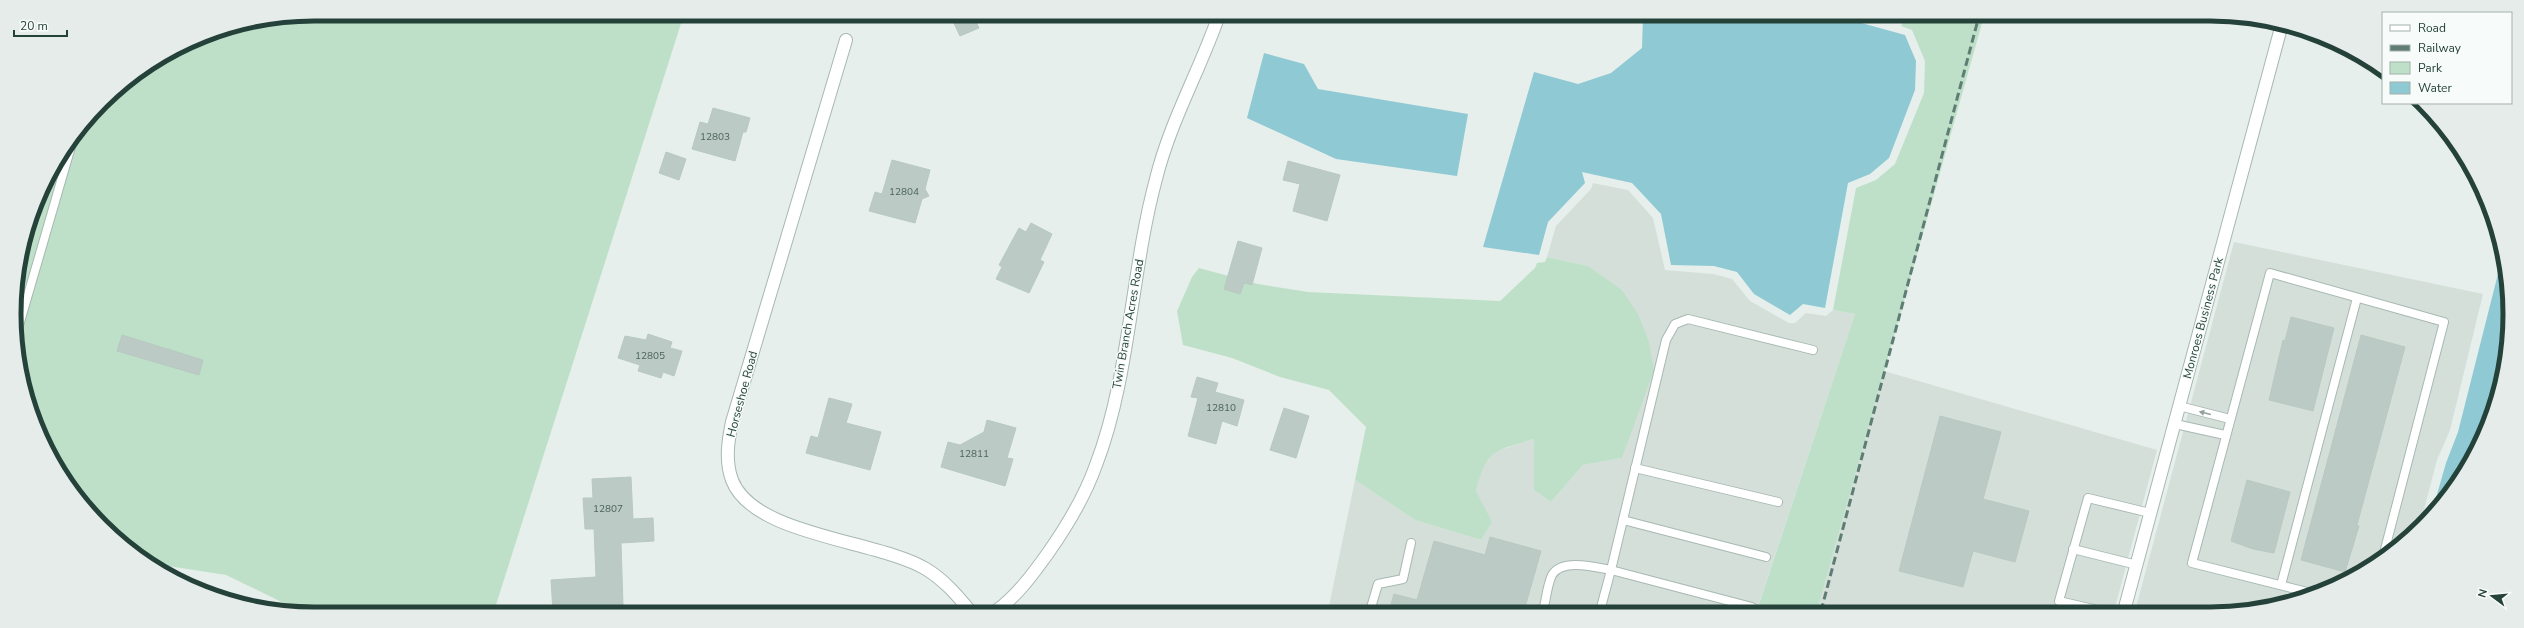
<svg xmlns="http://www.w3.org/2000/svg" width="2524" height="628" viewBox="0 0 2524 628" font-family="'Nunito Sans',sans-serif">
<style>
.built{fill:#d4dfda}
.green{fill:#bfe0c8}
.water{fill:#8ec9d4}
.building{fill:#bbcac4;stroke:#b8c9c2}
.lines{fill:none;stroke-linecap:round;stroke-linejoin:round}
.service-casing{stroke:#a8b8b2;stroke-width:10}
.minor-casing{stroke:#a8b8b2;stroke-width:14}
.tertiary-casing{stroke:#a8b8b2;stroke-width:14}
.service{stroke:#fff;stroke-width:8}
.minor{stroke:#fff;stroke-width:12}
.tertiary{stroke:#fff;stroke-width:12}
.rail{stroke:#5f7d75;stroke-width:3;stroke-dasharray:8 4;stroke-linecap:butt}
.oneway{fill:#92a09c}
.labels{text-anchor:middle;stroke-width:3;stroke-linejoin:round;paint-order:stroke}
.number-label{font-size:10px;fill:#4a645c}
.street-label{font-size:12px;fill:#24423a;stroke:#f7fbf9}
.rim{fill:none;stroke:#24423a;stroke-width:5}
</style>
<rect width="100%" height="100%" fill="#e6efeb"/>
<!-- built -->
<g class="built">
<polygon points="1593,183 1628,190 1653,218 1665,270 1713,274 1732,279 1750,301 1789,323 1795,323 1806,313 1826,316 1833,310 1855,314 1759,603 1797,611 1328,611 1355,480 1415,520 1481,540 1491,522 1476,491 1481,470 1494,452 1534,439 1534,490 1551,502 1583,465 1622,458 1588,266 1547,257 1556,226 1591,189"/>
<polygon points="2234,242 2483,294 2450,430 2437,460 2419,529 2342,583 2249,611 2135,611"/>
<polygon points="1884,371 2157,450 2114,611 1817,611"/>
</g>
<!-- green -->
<g class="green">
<polygon points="314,14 684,14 494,611 300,611 226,575 149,563 116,540 76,497 45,447 24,392 15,294 24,237 45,182 76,132 116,89 199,37 256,20"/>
<polygon points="1908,16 1984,16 1817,611 1797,611 1759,604 1855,314 1833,310 1856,188 1876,180 1895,164 1924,93 1925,61 1912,30 1901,26"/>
<path d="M 1547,257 L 1588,266 L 1622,290 L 1638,314 L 1649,342 L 1654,370 L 1622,458 L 1583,465 L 1551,502 L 1534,490 L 1534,439 C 1495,451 1487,448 1476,491 L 1492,522 L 1481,540 L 1415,520 L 1355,480 L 1366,427 L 1329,390 L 1280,377 L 1232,358 L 1183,345 L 1177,311 L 1192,277 L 1199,268 L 1258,284 L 1308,292 L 1500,301 L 1535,268 L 1537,263 L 1545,262 Z"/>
</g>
<!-- water -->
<g class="water">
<polygon points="1643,16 1836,16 1905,35 1916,61 1915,90 1889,158 1870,174 1848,183 1825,308 1803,304 1790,315 1754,294 1737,272 1714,266 1671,265 1661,214 1632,183 1582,172 1585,183 1548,222 1539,255 1483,247 1534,72 1578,84 1611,73 1642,48"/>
<polygon points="1264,53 1304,64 1318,89 1468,114 1457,176 1336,159 1247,118"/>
<polygon points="2503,254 2509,295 2507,353 2479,447 2432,512 2446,463 2458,432"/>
</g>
<!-- building -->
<g class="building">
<polygon points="950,15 973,15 979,28 960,36"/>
<polygon points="713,108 750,118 746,132 743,132 735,161 692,149 700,122 708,124"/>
<polygon points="666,152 686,159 679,180 659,173"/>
<polygon points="892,160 930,170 925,189 929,196 922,199 915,223 869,211 875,192 882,194"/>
<polygon points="1288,161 1340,175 1327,221 1293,211 1300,184 1283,180"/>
<polygon points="1031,223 1052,234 1040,260 1044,262 1029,293 996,279 1002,267 999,265 1019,228 1026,232"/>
<polygon points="1238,241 1262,248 1252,285 1244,283 1240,294 1224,289"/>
<polygon points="2291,317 2334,328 2313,411 2269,400 2283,340 2285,341"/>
<polygon points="648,334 672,342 670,348 682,351 674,376 663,372 661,378 638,371 640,365 618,358 625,336 646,340"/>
<polygon points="122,335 203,360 199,375 117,351"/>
<polygon points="2361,335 2405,347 2357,525 2359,526 2345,572 2301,560"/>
<polygon points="1197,377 1218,383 1215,392 1244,400 1237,426 1222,421 1216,444 1188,436 1198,398 1191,397"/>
<polygon points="829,398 852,404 846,423 881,432 870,470 806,453 811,436 818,438"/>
<polygon points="1284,408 1309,416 1296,458 1270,450"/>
<polygon points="1940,416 2001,432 1983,499 2029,511 2015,562 1973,551 1963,587 1899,571"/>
<polygon points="987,420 1016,428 1007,458 1013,459 1005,486 941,467 948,442 960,445 984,432"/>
<polygon points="631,477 633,519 653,518 654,541 621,543 623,606 592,608 593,611 553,611 551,580 596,577 594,529 585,529 583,498 593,498 592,479"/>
<polygon points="2247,480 2290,492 2274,553 2253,549 2231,541"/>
<polygon points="1490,537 1541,551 1524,611 1389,611 1394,594 1417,600 1434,541 1485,555"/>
</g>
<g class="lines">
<!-- service casing -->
<g class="service-casing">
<g id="service">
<polyline points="18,329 75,133"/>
<polyline points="2179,406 2230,419"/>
<polyline points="2175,424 2225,435"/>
<polyline points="1635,468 1778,502"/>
<polyline points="1623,520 1766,557"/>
<polyline points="2073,549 2137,565"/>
<polyline points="2281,585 2357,298"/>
<polyline points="2311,593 2192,563 2270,273 2444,322 2384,553"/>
<polyline points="1752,607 1611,570 1666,340 1675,324 1688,319 1813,350"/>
<polyline points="1370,611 1378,584 1403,579 1411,543"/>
<path d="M 1543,611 C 1546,601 1547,585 1552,575 C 1562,558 1595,567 1611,570 L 1600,611"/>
<polyline points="2102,611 2059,601 2088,498 2150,513"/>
</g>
</g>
<!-- minor casing -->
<g class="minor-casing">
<g id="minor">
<path d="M 846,40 L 732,422 C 728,441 725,461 732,480 C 753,536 878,540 926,569 C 944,580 957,595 970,611"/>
<polyline points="2124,611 2282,24"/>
</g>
</g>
<!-- tertiary casing -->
<g class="tertiary-casing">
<path id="tertiary" d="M 996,611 C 1017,596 1033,574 1048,553 C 1067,526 1085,496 1096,465 C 1130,377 1131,271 1156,179 C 1170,122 1200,70 1219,15"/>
</g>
<!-- service -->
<use href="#service" class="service"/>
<!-- minor -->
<use href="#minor" class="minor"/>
<!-- tertiary -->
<use href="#tertiary" class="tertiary"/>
<!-- rail -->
<polyline class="rail" points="1821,611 1979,16"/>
</g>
<!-- one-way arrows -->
<defs><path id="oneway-solid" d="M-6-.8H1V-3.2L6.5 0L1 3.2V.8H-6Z"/></defs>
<use class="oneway" href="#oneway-solid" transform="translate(2205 413) rotate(-166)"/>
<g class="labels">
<!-- number labels -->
<g class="number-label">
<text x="715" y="140">12803</text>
<text x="904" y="195">12804</text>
<text x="650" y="359">12805</text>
<text x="1221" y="411">12810</text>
<text x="974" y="457">12811</text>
<text x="608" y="512">12807</text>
</g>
<!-- street labels -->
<g class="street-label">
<text transform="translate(2203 318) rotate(-75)" y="4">Monroes Business Park</text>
<text transform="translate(1128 324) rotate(-80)" y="4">Twin Branch Acres Road</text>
<text transform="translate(742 394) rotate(-75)" y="4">Horseshoe Road</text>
</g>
</g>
<!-- crop -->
<path d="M0 0H2524V628H0ZM314 21H2210A293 293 0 0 1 2503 314V314A293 293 0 0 1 2210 607H314A293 293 0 0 1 21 314V314A293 293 0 0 1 314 21Z" fill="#e6ecea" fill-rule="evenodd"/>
<path class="rim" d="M314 21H2210A293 293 0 0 1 2503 314V314A293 293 0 0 1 2210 607H314A293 293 0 0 1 21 314V314A293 293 0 0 1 314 21Z"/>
<!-- legend -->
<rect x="2382" y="12" width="130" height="92" fill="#f7fbf9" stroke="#a3b1ad"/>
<rect x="2390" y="25" width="20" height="6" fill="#ffffff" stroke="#a3b1ad"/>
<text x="2418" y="32" font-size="12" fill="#24423a">Road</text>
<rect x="2390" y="45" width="20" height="6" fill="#5f7d75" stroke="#a3b1ad"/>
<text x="2418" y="52" font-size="12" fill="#24423a">Railway</text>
<rect x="2390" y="62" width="20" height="12" fill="#bfe0c8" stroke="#a3b1ad"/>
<text x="2418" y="72" font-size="12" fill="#24423a">Park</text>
<rect x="2390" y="82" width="20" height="12" fill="#8ec9d4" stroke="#a3b1ad"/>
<text x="2418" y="92" font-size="12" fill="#24423a">Water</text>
<!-- north arrow -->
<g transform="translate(2492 596) rotate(286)" stroke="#f7fbf9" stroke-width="3" paint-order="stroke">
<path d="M0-3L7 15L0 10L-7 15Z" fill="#24423a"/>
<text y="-6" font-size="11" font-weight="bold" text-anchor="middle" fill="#24423a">N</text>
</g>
<!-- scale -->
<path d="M14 30v6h53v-6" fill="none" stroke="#24423a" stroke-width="2"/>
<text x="20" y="30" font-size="12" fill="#24423a" stroke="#f7fbf9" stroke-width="3" paint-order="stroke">20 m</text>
</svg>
